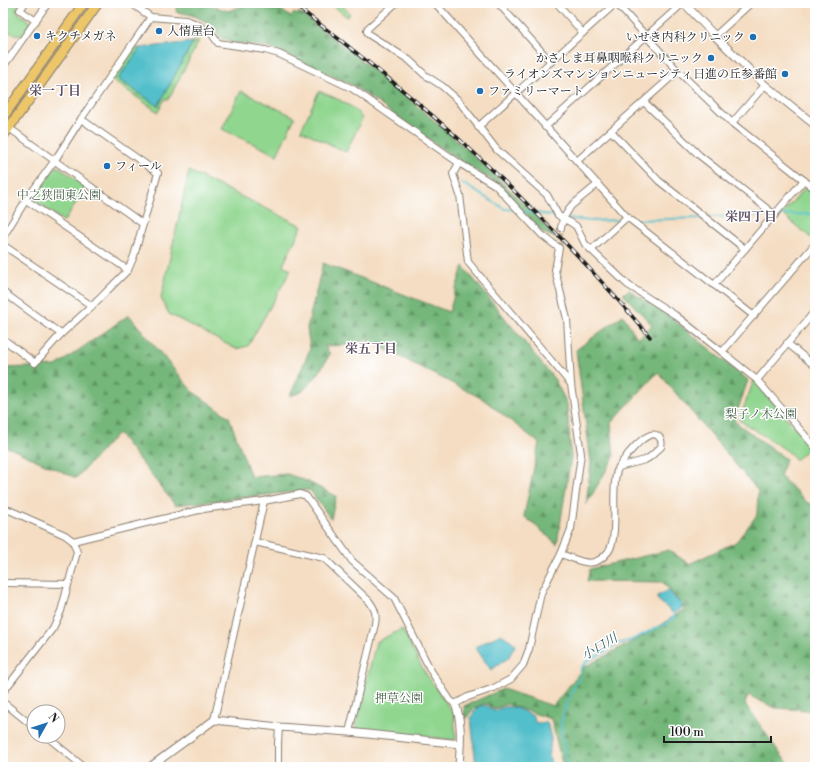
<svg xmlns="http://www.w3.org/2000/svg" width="818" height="770" viewBox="0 0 818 770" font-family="'Libre Bodoni','Noto Serif JP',serif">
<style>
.grass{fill:url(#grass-tufts);stroke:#567956}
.forest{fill:url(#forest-firs);stroke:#486a4b}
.park{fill:#90d68f;stroke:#567956}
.water{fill:#52bfcb;stroke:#376e74}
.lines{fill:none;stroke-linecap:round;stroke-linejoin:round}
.stream{stroke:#52bfcb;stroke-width:2}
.minor-tunnel{stroke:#c9b6a1;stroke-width:6;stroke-dasharray:6 3;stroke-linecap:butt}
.minor-casing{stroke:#887c6f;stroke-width:8}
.tertiary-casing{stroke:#887c6f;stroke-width:9}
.primary-casing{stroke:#887c6f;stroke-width:11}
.minor{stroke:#fff;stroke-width:6}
.tertiary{stroke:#fff;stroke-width:7}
.primary{stroke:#ecc669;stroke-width:9}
.rail-casing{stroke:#1c1c1c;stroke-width:3.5}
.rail{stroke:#fff;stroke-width:2;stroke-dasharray:6;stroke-linecap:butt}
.poi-dot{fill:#1f6fb2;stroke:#fff;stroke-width:1.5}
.labels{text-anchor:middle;stroke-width:3;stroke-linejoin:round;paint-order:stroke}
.poi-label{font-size:12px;fill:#1c1c1c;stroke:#fff;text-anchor:start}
.park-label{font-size:12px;fill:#455d44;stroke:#fff}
.neighbourhood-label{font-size:13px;font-weight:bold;fill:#5e5164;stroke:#fff}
.water-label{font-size:13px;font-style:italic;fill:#34656b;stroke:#fff}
</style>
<defs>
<pattern id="grass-tufts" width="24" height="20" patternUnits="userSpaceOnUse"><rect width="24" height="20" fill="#90d68f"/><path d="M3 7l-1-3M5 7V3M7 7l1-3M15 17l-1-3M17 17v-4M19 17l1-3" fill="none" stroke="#7cb77b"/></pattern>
<pattern id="forest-firs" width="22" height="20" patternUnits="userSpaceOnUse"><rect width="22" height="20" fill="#74b77a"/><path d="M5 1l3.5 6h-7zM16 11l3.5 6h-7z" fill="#5e9463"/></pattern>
</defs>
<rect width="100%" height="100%" fill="#fff"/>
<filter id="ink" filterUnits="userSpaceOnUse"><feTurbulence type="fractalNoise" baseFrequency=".025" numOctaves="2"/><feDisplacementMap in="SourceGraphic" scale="8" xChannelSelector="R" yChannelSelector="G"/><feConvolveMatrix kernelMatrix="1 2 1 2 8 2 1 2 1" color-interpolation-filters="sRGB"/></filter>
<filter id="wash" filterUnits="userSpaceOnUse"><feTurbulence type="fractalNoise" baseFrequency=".012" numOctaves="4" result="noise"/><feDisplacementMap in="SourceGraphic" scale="16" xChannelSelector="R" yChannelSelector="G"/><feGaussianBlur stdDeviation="0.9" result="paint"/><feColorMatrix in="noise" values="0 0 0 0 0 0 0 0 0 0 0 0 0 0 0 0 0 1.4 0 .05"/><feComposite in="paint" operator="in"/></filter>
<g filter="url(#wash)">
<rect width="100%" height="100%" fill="#f4ddc2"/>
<!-- grass -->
<polygon class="grass" points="199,41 168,100 165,99 158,112 111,79 134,48 140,48 118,79 158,106 193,42"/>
<!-- forest -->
<g class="forest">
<path d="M 177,3 L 204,3 L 228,11 L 252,3 L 270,10 L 281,10 L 291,17 L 294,13 L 297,15 L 299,12 C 389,81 479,153 556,238 L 543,233 L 497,183 L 461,162 L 354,86 L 283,53 L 264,47 L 228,42 L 228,39 L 222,39 C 209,21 198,15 176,12 L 177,8 Z"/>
<polygon points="323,263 449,312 463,266 555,380 567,404 571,457 557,544 524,516 539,443 483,399 367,340 348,345 325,346 330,354 318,374 302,392 290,396 310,349 307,328"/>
<polygon points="629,290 670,317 748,380 734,421 786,459 780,476 809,504 815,502 815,717 807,710 775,708 748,695 745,704 781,755 793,767 563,767 551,719 507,704 494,709 485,703 473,709 465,720 464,706 503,689 553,706 584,667 643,636 685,609 663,582 587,581 590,569 669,550 689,564 736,542 757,515 758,491 658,372 611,423 614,457 586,505 591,462 576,350 623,315 638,339 652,325 623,294"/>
<polygon points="129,315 192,391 229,417 251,477 287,474 304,480 336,496 331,519 310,490 175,505 118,433 76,478 3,445 3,368 56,366"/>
</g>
<!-- park -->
<g class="park">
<polygon points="3,3 13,3 19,6 16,11 29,21 30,24 21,36 3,30"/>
<polygon points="330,3 340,3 350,14 347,17"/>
<polygon points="241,91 295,117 277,155 222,129"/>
<path d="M 319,91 C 332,97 356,105 362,119 L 346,152 L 301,130 Z"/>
<polygon points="56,167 59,167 86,187 65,220 63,221 34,200 33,197"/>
<polygon points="189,171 302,226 283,265 291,270 248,346 236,349 169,314 161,298"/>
<polygon points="806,187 815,194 815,234 811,238 782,214"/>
<polygon points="754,380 811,446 795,460 789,452 739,420"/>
<polygon points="402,629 424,671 454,714 456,740 355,729 376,642"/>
</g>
<!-- water -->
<g class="water">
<polygon points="193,42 158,106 118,79 140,48"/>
<polygon points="668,590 669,591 675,598 682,605 682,608 674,614 657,599 657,596"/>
<polygon points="501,634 516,644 508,658 491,670 475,647"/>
<path d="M 485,705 L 495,711 C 510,702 518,709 533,716 L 535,722 L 539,723 L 547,722 L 551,739 L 549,756 L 552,767 L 476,767 L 471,717 C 475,710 478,706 485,705 Z"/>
</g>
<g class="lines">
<!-- stream -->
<g class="stream">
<polyline points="462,183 505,209 517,210"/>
<polyline points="523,211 556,216"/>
<polyline points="776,215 815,214"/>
<polyline points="708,217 772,215"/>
<polyline points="567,218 590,221 620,220"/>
<polyline points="634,220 702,218"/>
<polyline points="568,767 562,739 561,724 565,707 579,677 581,668 587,661 608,650 617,644 632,640 660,626 668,623 674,617 674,612"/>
</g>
</g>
</g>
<g filter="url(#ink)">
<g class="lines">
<!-- minor-tunnel -->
<polyline class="minor-tunnel" points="559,248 561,228"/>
<!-- minor casing -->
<g class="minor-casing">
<g id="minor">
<polyline points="25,3 20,10 36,21"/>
<polyline points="396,3 368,28 367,31 368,34 409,60 425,75 442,86 458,100 497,150 547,195 558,215 563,219 561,228"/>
<polyline points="435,3 627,217 754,316"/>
<polyline points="498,3 551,62"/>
<polyline points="557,3 583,33"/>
<polyline points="616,3 678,71 732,123 815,189"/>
<polyline points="715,36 751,3"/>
<polyline points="3,67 48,3"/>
<polyline points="644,102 699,155 775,215"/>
<polyline points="732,123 765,85"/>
<polyline points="478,127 616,3"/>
<polyline points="545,127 683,3"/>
<polyline points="9,128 143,224"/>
<polyline points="611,131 659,181 745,249"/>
<polyline points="577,161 678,71"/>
<polyline points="459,163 453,174 460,195 468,262 571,384"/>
<polyline points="598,184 571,206 563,219 570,222 576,226 585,244 628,285 675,315 722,352"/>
<polyline points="26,200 128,270"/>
<polyline points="3,237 26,200 55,160 81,119 151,17"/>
<polyline points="815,244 722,352 757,380 815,447"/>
<polyline points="3,245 92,306"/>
<polyline points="591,250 627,217"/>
<polyline points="714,285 804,180"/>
<polyline points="3,292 61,334"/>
<polyline points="3,339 35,363 61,334 92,306 128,270 134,256 143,224 158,173 81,119"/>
<polyline points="787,343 815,366"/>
<polyline points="757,380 815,311"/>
<polyline points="3,511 9,510 65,535 73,541 77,552 61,611 53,628 3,692"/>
<polyline points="73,541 203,509 264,501 300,494 306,496 352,561 394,598 431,671 450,700 455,704 468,697 494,688 511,679 523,665 529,649 541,593 561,554 571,529 581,454 571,384 567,319 555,270 559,248 542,235 495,185 459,163 353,89 279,54 265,50 218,43 211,33 197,24 186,20 151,17 131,3"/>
<path d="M 255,542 L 324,558 L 369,601 C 375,609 377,614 375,624 L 349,732"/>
<path d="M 561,554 C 579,560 593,571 608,552 C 620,536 610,490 617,471 C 621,461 647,427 658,436 C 662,439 662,443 661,447 L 650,457 L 645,460 L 619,467"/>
<polyline points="3,583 68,584"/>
<polyline points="3,702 34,727"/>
<polyline points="214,720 264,501"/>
<polyline points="46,736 84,767"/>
<polyline points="278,767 278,743 279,727"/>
</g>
</g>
<!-- tertiary casing -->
<g class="tertiary-casing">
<g id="tertiary">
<polyline points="684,3 715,36 765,85 815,125"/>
<path d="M 455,704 C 463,722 460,747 459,767"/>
<polyline points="150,767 214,720 279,727 349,732 460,744"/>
</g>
</g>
<!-- primary casing -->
<g class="primary-casing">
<g id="primary">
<polyline points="3,117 84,3"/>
<polyline points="3,136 98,3"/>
</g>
</g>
<!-- minor -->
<use href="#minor" class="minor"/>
<!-- tertiary -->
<use href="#tertiary" class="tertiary"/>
<!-- primary -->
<use href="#primary" class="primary"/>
<!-- rail casing -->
<g class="rail-casing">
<path id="rail" d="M 292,3 C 354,50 415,98 472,151 C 535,209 595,272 650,337"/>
</g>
<!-- rail -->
<use href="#rail" class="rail"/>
</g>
</g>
<!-- markers -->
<g class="poi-dot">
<circle cx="159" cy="31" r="4"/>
<circle cx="37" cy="36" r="4"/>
<circle cx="753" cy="37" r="4"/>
<circle cx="711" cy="58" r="4"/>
<circle cx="785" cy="74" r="4"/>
<circle cx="480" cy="91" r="4"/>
<circle cx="107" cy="166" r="4"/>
</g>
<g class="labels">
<!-- poi labels -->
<g class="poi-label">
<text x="167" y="35">人情屋台</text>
<text x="45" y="40">キクチメガネ</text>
<text x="745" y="41" text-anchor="end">いせき内科クリニック</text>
<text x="703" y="62" text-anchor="end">かさしま耳鼻咽喉科クリニック</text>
<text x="777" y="78" text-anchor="end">ライオンズマンションニューシティ日進の丘参番館</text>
<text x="488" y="95">ファミリーマート</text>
<text x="115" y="170">フィール</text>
</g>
<!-- park labels -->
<g class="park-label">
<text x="59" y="199">中之狭間東公園</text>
<text x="761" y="418">梨子ノ木公園</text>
<text x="399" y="702">押草公園</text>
</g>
<!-- neighbourhood labels -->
<g class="neighbourhood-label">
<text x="55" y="95">栄一丁目</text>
<text x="751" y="221">栄四丁目</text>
<text x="371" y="353">栄五丁目</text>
</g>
<!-- water labels -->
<g class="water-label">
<text transform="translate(599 646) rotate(-31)" y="5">小口川</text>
</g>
</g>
<!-- margin -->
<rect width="818" height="770" fill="none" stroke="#fff" stroke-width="16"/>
<!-- north arrow -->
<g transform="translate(46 724) rotate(51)"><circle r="19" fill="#ffffff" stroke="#a4a4a4"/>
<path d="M0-3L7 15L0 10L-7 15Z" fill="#1f6fb2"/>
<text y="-6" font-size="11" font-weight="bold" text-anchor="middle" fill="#1c1c1c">N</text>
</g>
<!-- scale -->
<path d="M664 736v6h107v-6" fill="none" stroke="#1c1c1c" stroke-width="2"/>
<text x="670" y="736" font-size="12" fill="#1c1c1c" stroke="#ffffff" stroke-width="3" paint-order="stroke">100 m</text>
</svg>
